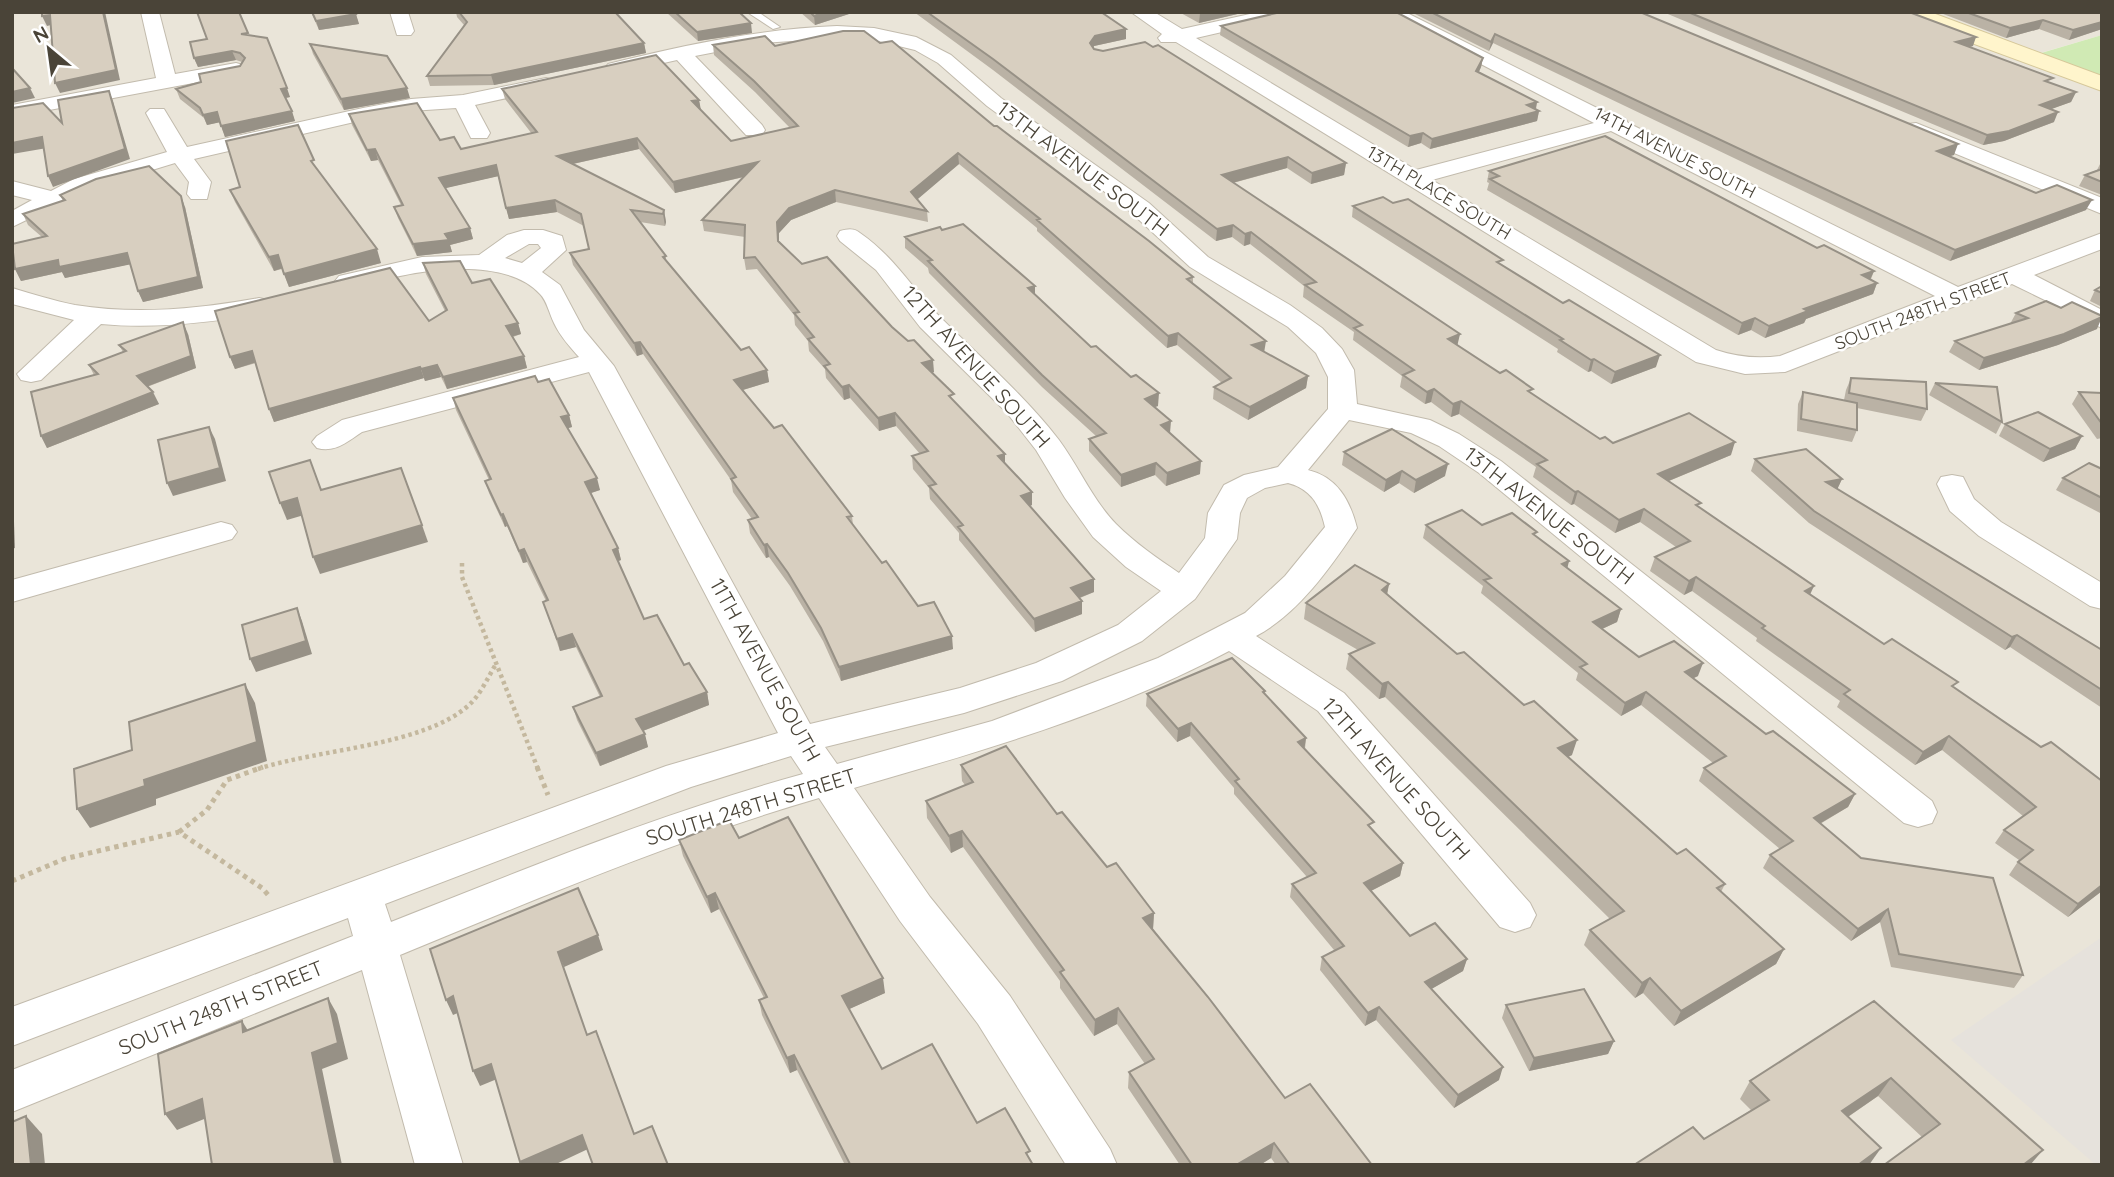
<svg xmlns="http://www.w3.org/2000/svg" width="2114" height="1177" viewBox="0 0 2114 1177" font-family="Quicksand,sans-serif">
<style>
.residential{fill:#eae5d9}
.industrial{fill:#e6e2dc}
.green{fill:#d0eab4}
.lines{fill:none;stroke-linecap:round;stroke-linejoin:round}
.lane-casing{stroke:#c2bbad;stroke-width:2}
.street-casing{stroke:#c2bbad;stroke-width:2}
.secondary-casing{stroke:#d6c89a;stroke-width:2}
.path-far1{stroke:#c4b89e;stroke-width:4.5;stroke-dasharray:3.5 3.5;stroke-linecap:butt}
.path{stroke:#c4b89e;stroke-width:5;stroke-dasharray:4.5 4.5;stroke-linecap:butt}
.lane{fill:#fff;fill-rule:evenodd}
.street{fill:#fff;fill-rule:evenodd}
.secondary{fill:#fff5cc;fill-rule:evenodd}
.wall{fill:#bab2a5}
.shaded-wall{fill:#979186}
.building{fill:#d8cfc0;stroke:#979186;stroke-width:2}
.labels{text-anchor:middle;stroke-width:5;stroke-linejoin:round;paint-order:stroke}
.far-street-label{font-size:18px;fill:#4a4438;stroke:#fff}
.street-label{font-size:21px;fill:#4a4438;stroke:#fff}
</style>
<rect width="100%" height="100%" fill="#f6f3eb"/>
<!-- residential -->
<polygon class="residential" points="12,12 2102,12 2102,35 2030,56 2102,84 2102,1165 12,1165"/>
<!-- industrial -->
<polygon class="industrial" points="2102,937 2102,1165 2096,1165 1951,1040"/>
<!-- green -->
<polygon class="green" points="2102,35 2102,84 2028,57"/>
<g class="lines">
<!-- lane casing -->
<g class="lane-casing">
<polygon id="lane" points="747,12 758,12 780,27 773,29"/>
</g>
<!-- street casing -->
<g class="street-casing">
<g id="street">
<polygon points="141,12 159,12 175,74 236,63 243,65 246,69 243,73 236,75 12,117 12,105 156,78"/>
<polygon points="390,12 408,12 414,31 411,35 397,35"/>
<path d="M 1131,12 L 1154,12 L 1182,29 L 1259,12 L 1294,12 L 1292,16 L 1196,38 L 1416,170 L 1594,123 L 1381,12 L 1405,12 L 1615,117 L 1625,118 L 1628,123 L 1958,287 L 2102,233 L 2102,249 L 2034,275 L 2102,310 L 2102,328 L 2012,284 L 1785,372 L 1745,374 L 1696,362 L 1176,42 L 1161,42 L 1158,38 L 1162,34 ZM 1611,131 L 1935,296 L 1780,356 C 1758,359 1737,357 1716,350 L 1432,180 Z"/>
<path d="M 837,26 L 874,28 L 916,37 L 951,55 L 1001,98 L 1149,203 L 1208,257 L 1290,305 L 1322,328 L 1342,349 L 1354,370 L 1357,404 L 1430,420 L 1459,434 L 1501,461 L 1932,801 L 1937,812 L 1932,823 L 1918,827 L 1904,823 L 1479,473 L 1439,446 L 1411,433 L 1349,420 L 1308,470 C 1337,477 1350,500 1357,528 C 1331,567 1298,614 1256,636 L 1344,693 L 1530,903 L 1536,915 L 1530,927 L 1515,932 L 1500,927 L 1318,711 L 1229,651 C 1111,714 982,751 854,788 L 930,897 L 1010,996 L 1110,1149 L 1117,1165 L 1066,1165 L 978,1024 L 900,921 L 819,798 C 675,840 539,898 400,955 L 463,1165 L 415,1165 L 362,970 L 12,1112 L 12,1070 L 353,936 L 348,918 L 12,1046 L 12,1007 L 666,766 L 778,733 L 589,372 L 362,432 C 347,442 335,453 317,448 L 312,442 L 317,436 L 342,420 L 579,357 C 570,347 560,336 554,323 C 549,313 547,301 540,294 C 508,259 433,268 391,278 C 375,281 356,291 339,286 L 335,281 L 339,276 L 422,257 L 479,255 L 507,235 L 524,230 L 543,230 L 562,236 L 566,250 L 542,272 L 560,285 L 584,330 L 614,366 L 810,724 L 960,688 L 1036,663 L 1118,625 L 1161,591 L 1126,567 L 1093,537 L 1065,498 L 1036,450 L 1007,413 L 920,327 L 876,270 L 840,241 L 837,236 L 840,231 C 848,229 854,228 860,233 C 897,259 911,288 941,318 C 981,358 1024,395 1059,440 C 1079,467 1092,499 1116,524 C 1135,543 1157,558 1179,573 L 1205,538 L 1208,513 L 1224,485 L 1244,475 L 1278,467 L 1328,409 L 1328,377 L 1316,353 L 1288,327 L 1190,267 L 1124,206 L 987,106 L 938,63 L 915,50 L 874,40 L 837,38 L 762,43 L 695,56 L 762,125 L 765,130 L 762,135 L 746,135 L 677,60 L 615,74 L 608,72 L 605,68 L 608,64 C 684,45 759,29 837,26 ZM 529,244 L 538,244 L 541,248 L 522,263 L 505,258 ZM 1288,483 C 1311,489 1320,505 1325,527 L 1285,576 L 1245,613 L 1158,658 L 992,721 L 837,764 L 825,747 L 964,713 L 1062,681 L 1142,641 L 1195,599 L 1237,539 L 1240,513 L 1247,498 L 1265,488 ZM 791,756 L 803,774 C 662,813 527,868 391,922 L 385,904 L 691,787 Z"/>
<polygon points="546,78 553,80 556,84 553,88 475,105 490,133 487,138 471,138 456,108 411,111 363,120 194,159 211,182 207,199 191,199 187,194 189,182 175,163 90,189 12,227 12,211 32,200 12,195 12,181 51,191 74,179 167,152 146,113 150,109 164,109 187,147 363,108 411,99 463,95"/>
<polygon points="1916,123 2102,198 2102,214 1908,134 1905,129 1908,124"/>
<path d="M 12,288 C 33,294 54,301 75,305 C 137,315 198,309 259,298 L 268,300 L 272,306 L 268,312 L 259,314 C 207,323 154,329 101,324 L 41,380 L 31,382 L 21,380 L 17,374 L 74,320 L 12,304 Z"/>
<polygon points="1952,475 1963,477 1974,499 2001,522 2102,583 2102,609 2090,606 1979,536 1950,511 1937,484 1941,477"/>
<polygon points="221,522 232,525 237,532 232,539 12,602 12,580"/>
</g>
</g>
<!-- secondary casing -->
<g class="secondary-casing">
<polygon id="secondary" points="1898,12 1930,12 2102,76 2102,91 1901,17"/>
</g>
<!-- path-far1 -->
<g class="path-far1">
<polyline points="462,563 462,577 538,769"/>
<path d="M 258,769 C 318,749 424,746 469,705 C 481,694 488,677 496,664"/>
</g>
<!-- path -->
<g class="path">
<polyline points="537,767 548,795"/>
<polyline points="179,832 207,810 227,780 263,767"/>
<polyline points="12,881 64,859 179,832 262,888 270,897"/>
</g>
<!-- lane -->
<use href="#lane" class="lane"/>
<!-- street -->
<use href="#street" class="street"/>
<!-- secondary -->
<use href="#secondary" class="secondary"/>
</g>
<!-- wall -->
<g class="wall">
<polygon points="311,12 355,12 359,24 319,30"/>
<polygon points="456,12 615,12 644,43 646,53 494,85 430,86 427,76 464,25 457,17"/>
<polygon points="666,12 739,12 752,33 698,41"/>
<polygon points="800,12 849,12 849,14 815,25"/>
<polygon points="914,12 1101,12 1126,39 1094,46 1093,48 1094,49 1346,163 1344,175 1311,184 1287,168 1233,183 1457,345 1600,439 1613,443 1731,455 1669,481 1700,508 1810,594 1884,644 1955,688 2041,747 2102,781 2102,891 2068,917 2009,875 2019,860 1995,843 2004,830 2023,816 1942,750 1915,765 1837,707 1840,701 1756,641 1757,638 1692,591 1684,595 1650,571 1655,557 1676,547 1640,522 1615,533 1574,504 1571,505 1533,477 1536,467 1459,414 1451,417 1431,402 1425,404 1400,387 1402,376 1353,340 1354,332 1303,297 1304,286 1250,244 1244,246 1232,237 1216,241 993,70"/>
<polygon points="1179,12 1246,12 1199,23"/>
<polygon points="1411,12 1640,12 1954,155 1949,156 2036,193 2086,210 1950,261 1493,43 1489,51"/>
<polygon points="1663,12 1909,12 1973,46 1969,47 2051,83 2076,92 2071,102 2051,109 2054,122 2004,141 1983,145"/>
<polygon points="1938,12 2102,12 2102,29 2069,40 2039,29 2006,38"/>
<polygon points="1221,26 1483,58 1481,67 1479,72 1537,102 1536,110 1539,111 1537,121 1430,149 1421,143 1408,147 1220,35"/>
<polygon points="249,35 290,97 286,98 295,121 225,137 220,122 207,125 204,118 180,99 176,89 201,82 240,66 242,62 236,60 198,67 194,58"/>
<polygon points="310,44 410,98 344,110 313,54"/>
<polygon points="713,45 775,46 994,126 1193,277 1193,284 1264,352 1308,376 1306,388 1248,420 1213,399 1214,387 1222,383 1177,345 1167,348 1037,231 1037,228 959,164 917,199 927,211 928,222 836,202 791,220 779,233 779,242 802,264 934,372 932,373 954,401 1005,454 1005,463 1032,492 1032,505 1030,506 1094,579 1094,592 1080,598 1082,601 1082,614 1035,632 959,540 959,533 930,499 929,488 913,469 912,456 920,454 896,426 879,431 850,398 844,400 826,378 825,369 809,351 808,341 795,325 794,315 757,269 746,270 744,258 745,237 704,231 702,220 744,177 675,193 639,149 573,164 664,210 666,222 665,226 640,222 666,256 666,260 741,350 767,370 769,382 743,390 774,428 852,516 853,525 882,563 953,649 841,681 823,641 790,586 769,557 766,558 750,533 748,520 752,519 733,492 731,480 643,354 637,356 573,265 570,253 589,249 584,226 557,212 509,219 498,176 445,188 470,228 473,239 450,245 452,252 417,256 398,218 394,207 401,205 378,160 371,161 352,125 349,114 440,140 461,149 532,134 505,99 502,89 699,100 700,109 731,141 790,128 755,92 714,55"/>
<polygon points="2102,160 2102,195 2079,186 2085,175 2097,170"/>
<polygon points="317,169 381,263 289,287 282,269 274,271 235,202 230,190"/>
<polygon points="1489,171 1817,248 1874,271 1871,279 1877,283 1873,294 1806,319 1804,323 1765,338 1751,330 1738,335 1487,190 1489,183 1487,182"/>
<polygon points="60,195 185,207 203,288 143,302 138,291 130,264 65,278 62,272 21,281 15,269 42,237 28,225 23,214 63,201"/>
<polygon points="1393,203 1502,265 1656,367 1611,384 1591,371 1588,372 1557,352 1558,349 1352,217 1353,206"/>
<polygon points="942,230 1035,295 1091,347 1158,406 1154,407 1170,434 1200,474 1166,486 1155,475 1121,487 1089,451 1089,439 1096,436 1042,387 929,273 928,268 905,248 905,237"/>
<polygon points="423,263 472,283 518,323 521,334 513,337 524,356 527,368 447,389 441,377 425,381 424,378 274,422 269,409 256,363 235,369 230,357 429,321 445,311 426,274"/>
<polygon points="2102,286 2102,307 2090,301 2095,290"/>
<polygon points="2016,313 2097,329 2058,345 1979,370 1949,352 1955,341 2010,324"/>
<polygon points="188,334 196,368 147,387 159,404 47,448 41,436 94,375 89,365 123,352 119,345"/>
<polygon points="1851,378 1927,409 1921,421 1857,408 1857,430 1852,442 1797,431 1798,404 1803,392 1844,400 1846,390"/>
<polygon points="538,382 569,415 572,427 568,428 600,490 591,493 618,548 621,560 618,561 644,619 707,692 709,705 643,731 648,747 600,766 577,720 573,707 600,697 576,647 560,651 543,602 546,601 527,562 523,563 507,526 505,527 489,493 485,481 489,480 456,410 453,398"/>
<polygon points="1935,383 2002,422 1996,434 1929,395"/>
<polygon points="2079,392 2102,393 2102,438 2097,439 2072,404"/>
<polygon points="2005,424 2082,436 2075,449 2043,462 1999,436"/>
<polygon points="1344,452 1445,476 1414,493 1399,483 1384,492 1342,465"/>
<polygon points="1755,459 1842,479 1837,489 2102,650 2102,708 2010,647 2005,650 1809,523 1751,471"/>
<polygon points="2102,469 2102,514 2056,490 2063,478"/>
<polygon points="1426,525 1482,525 1536,536 1567,568 1621,609 1617,622 1602,629 1639,657 1698,676 1693,678 1766,734 1855,794 1848,807 1820,824 1861,858 2023,975 2014,988 1891,967 1880,922 1851,941 1763,868 1770,855 1780,849 1699,781 1704,768 1713,763 1641,705 1621,716 1576,680 1578,673 1481,593 1483,586 1423,538"/>
<polygon points="1389,584 1387,595 1572,755 1568,757 1677,854 1725,884 1721,892 1784,949 1776,964 1674,1026 1643,993 1635,998 1584,945 1590,930 1610,919 1385,697 1379,699 1346,669 1349,654 1358,650 1304,619 1306,603"/>
<polygon points="1265,691 1264,694 1306,738 1305,749 1372,829 1403,863 1400,876 1371,891 1410,936 1467,959 1463,971 1431,989 1499,1080 1454,1108 1376,1020 1365,1026 1320,970 1322,957 1334,950 1290,897 1292,884 1307,877 1234,794 1234,788 1190,736 1177,742 1146,706 1147,694"/>
<polygon points="961,765 1057,814 1107,867 1154,913 1153,929 1285,1098 1372,1165 1276,1165 1271,1158 1260,1165 1180,1165 1128,1088 1129,1072 1145,1064 1117,1024 1094,1036 1060,988 1060,981 963,847 951,853 927,818 926,801 965,785 962,781"/>
<polygon points="739,838 885,993 849,1009 882,1069 977,1123 1031,1160 1033,1165 845,1165 797,1070 790,1073 762,1015 759,1000 764,998 719,909 711,913 683,856 679,840"/>
<polygon points="1874,1001 2043,1150 1922,1137 1878,1096 1848,1117 1704,1139 1751,1110 1740,1099 1750,1081"/>
<polygon points="1506,1005 1614,1041 1608,1054 1529,1071 1502,1018"/>
</g>
<!-- shaded-wall -->
<g class="shaded-wall">
<polygon points="103,12 105,12 120,80 60,93 55,83"/>
<polygon points="825,12 849,12 849,14 815,25 814,16"/>
<polygon points="1205,12 1246,12 1199,23 1200,13"/>
<polygon points="356,14 359,24 319,30 316,21"/>
<polygon points="50,15 55,24 47,26 42,16"/>
<polygon points="2043,20 2039,29 2006,38 2010,28"/>
<polygon points="2102,22 2102,29 2069,40 2073,30"/>
<polygon points="751,23 752,33 698,41 697,32"/>
<polygon points="1126,29 1126,39 1094,46 1089,53 1090,43 1095,36"/>
<polygon points="1495,34 1493,43 1489,51 1491,42"/>
<polygon points="1976,37 1973,46 1952,51 1956,42"/>
<polygon points="644,43 646,53 494,85 491,75"/>
<polygon points="232,51 236,60 198,67 194,58"/>
<polygon points="1483,58 1481,67 1475,80 1476,71"/>
<polygon points="30,88 35,98 12,103 12,92"/>
<polygon points="287,88 290,97 285,98 281,89"/>
<polygon points="407,88 410,98 344,110 341,99"/>
<polygon points="109,91 113,101 130,159 53,187 48,176"/>
<polygon points="2076,92 2071,102 2035,115 2040,105"/>
<polygon points="699,100 701,110 692,101"/>
<polygon points="1537,102 1535,112 1539,111 1537,121 1430,149 1432,139"/>
<polygon points="292,111 295,121 225,137 221,126"/>
<polygon points="217,112 221,122 207,125 203,115"/>
<polygon points="2058,112 2054,122 2004,141 1983,145 1987,135"/>
<polygon points="1423,133 1421,143 1408,147 1410,136"/>
<polygon points="42,137 47,148 12,154 12,143"/>
<polygon points="637,138 639,149 559,167 557,156"/>
<polygon points="1958,144 1954,155 1933,161 1937,151"/>
<polygon points="375,149 378,160 371,161 367,150"/>
<polygon points="958,153 959,164 912,204 911,192"/>
<polygon points="1288,157 1287,168 1221,186 1222,175"/>
<polygon points="758,162 760,173 675,193 673,182"/>
<polygon points="1346,163 1344,175 1311,184 1312,173"/>
<polygon points="496,165 499,176 442,189 439,178"/>
<polygon points="835,190 836,202 791,220 779,233 779,253 777,222 789,208"/>
<polygon points="181,196 185,207 203,288 143,302 138,291"/>
<polygon points="555,200 557,212 509,219 506,208"/>
<polygon points="2092,200 2086,210 1950,261 1955,250"/>
<polygon points="664,210 666,222 665,226 663,214"/>
<polygon points="1233,225 1232,237 1216,241 1217,229"/>
<polygon points="470,228 473,239 450,245 452,252 417,256 413,244 445,234"/>
<polygon points="1251,232 1250,244 1244,246 1245,234"/>
<polygon points="377,249 381,263 289,287 284,274"/>
<polygon points="127,253 132,264 65,278 62,272 21,281 15,269 58,260"/>
<polygon points="278,255 283,268 274,271 269,257"/>
<polygon points="1874,271 1869,282 1862,275"/>
<polygon points="1877,283 1873,294 1806,319 1804,323 1765,338 1769,326 1804,309"/>
<polygon points="1035,286 1035,298 1028,288"/>
<polygon points="2102,317 2097,329 2058,345 1979,370 1984,358"/>
<polygon points="1755,318 1751,330 1738,335 1742,323"/>
<polygon points="183,322 188,334 196,368 143,388 137,376"/>
<polygon points="518,323 521,334 510,337 506,326"/>
<polygon points="1178,333 1177,345 1167,348 1168,336"/>
<polygon points="1460,334 1457,347 1448,339"/>
<polygon points="1266,341 1264,353 1252,345"/>
<polygon points="640,342 643,354 637,356 634,343"/>
<polygon points="252,351 257,362 235,369 230,357"/>
<polygon points="1660,355 1656,367 1611,384 1615,372"/>
<polygon points="524,356 527,368 447,389 443,377"/>
<polygon points="1594,359 1591,371 1588,372 1591,360"/>
<polygon points="933,360 934,372 923,375 922,363"/>
<polygon points="437,365 441,377 425,381 421,369"/>
<polygon points="420,367 424,378 274,422 269,409"/>
<polygon points="767,370 769,382 736,392 734,380"/>
<polygon points="1308,376 1306,388 1248,420 1250,407"/>
<polygon points="849,385 850,398 844,400 842,387"/>
<polygon points="1434,389 1431,402 1425,404 1427,392"/>
<polygon points="153,392 159,404 47,448 41,436"/>
<polygon points="1159,393 1158,406 1144,411 1145,399"/>
<polygon points="1461,401 1459,414 1451,417 1453,404"/>
<polygon points="895,413 896,426 879,431 878,418"/>
<polygon points="569,415 572,427 565,429 561,417"/>
<polygon points="1171,421 1170,433 1161,425"/>
<polygon points="209,427 215,439 226,481 173,496 167,483"/>
<polygon points="2082,436 2075,449 2043,462 2050,449"/>
<polygon points="1735,442 1731,455 1654,487 1658,474"/>
<polygon points="1005,454 1005,466 998,456"/>
<polygon points="1201,461 1200,474 1166,486 1167,473"/>
<polygon points="1156,463 1155,475 1121,487 1121,475"/>
<polygon points="1448,464 1445,476 1414,493 1416,480"/>
<polygon points="1402,471 1399,483 1384,492 1386,480"/>
<polygon points="597,478 600,490 588,494 585,482"/>
<polygon points="1842,479 1836,492 1826,482"/>
<polygon points="1578,491 1574,504 1571,505 1575,492"/>
<polygon points="1032,492 1032,505 1021,509 1021,496"/>
<polygon points="297,498 304,515 287,520 280,503"/>
<polygon points="1644,509 1640,522 1615,533 1619,520"/>
<polygon points="503,514 507,526 505,527 501,515"/>
<polygon points="12,519 14,522 15,548 12,549"/>
<polygon points="422,525 428,542 320,574 313,557"/>
<polygon points="767,544 769,557 766,558 764,545"/>
<polygon points="618,548 621,560 616,562 613,550"/>
<polygon points="524,549 527,562 523,563 519,551"/>
<polygon points="1569,561 1566,574 1562,564"/>
<polygon points="1696,577 1692,591 1684,595 1689,581"/>
<polygon points="1094,579 1094,592 1071,601 1071,588"/>
<polygon points="1389,584 1386,599 1382,590"/>
<polygon points="1814,586 1808,599 1805,591"/>
<polygon points="1082,601 1082,614 1035,632 1034,619"/>
<polygon points="297,608 302,621 312,654 256,672 250,659"/>
<polygon points="1621,609 1617,622 1589,635 1593,622"/>
<polygon points="572,634 576,647 560,651 557,639"/>
<polygon points="2017,635 2010,647 2005,650 2012,637"/>
<polygon points="952,636 953,649 841,681 839,667"/>
<polygon points="1703,663 1698,676 1680,685 1685,672"/>
<polygon points="1388,682 1385,697 1379,699 1382,684"/>
<polygon points="245,684 255,703 267,761 156,799 156,805 90,828 77,809 144,780"/>
<polygon points="707,692 709,705 640,732 636,719"/>
<polygon points="1646,692 1641,705 1621,716 1625,703"/>
<polygon points="1191,723 1190,736 1177,742 1178,729"/>
<polygon points="645,734 648,747 600,766 596,753"/>
<polygon points="1949,736 1942,750 1915,765 1923,752"/>
<polygon points="1306,738 1304,751 1298,742"/>
<polygon points="1577,740 1572,755 1554,763 1558,748"/>
<polygon points="1855,794 1848,807 1807,831 1814,818"/>
<polygon points="962,831 963,847 951,853 949,836"/>
<polygon points="1403,863 1400,876 1361,896 1364,883"/>
<polygon points="2102,885 2102,891 2068,917 2078,904"/>
<polygon points="715,893 719,909 711,913 707,897"/>
<polygon points="1888,909 1880,922 1851,941 1858,929"/>
<polygon points="1154,913 1153,929 1142,935 1143,918"/>
<polygon points="598,935 603,950 564,967 558,952"/>
<polygon points="1784,949 1776,964 1674,1026 1681,1011"/>
<polygon points="1467,959 1463,971 1421,995 1425,982"/>
<polygon points="883,978 885,993 845,1011 842,996"/>
<polygon points="1650,978 1643,993 1635,998 1642,983"/>
<polygon points="453,996 460,1012 453,1015 446,1000"/>
<polygon points="328,998 337,1014 348,1059 322,1069 342,1165 335,1165 312,1053"/>
<polygon points="1379,1007 1376,1020 1365,1026 1368,1013"/>
<polygon points="1118,1008 1117,1024 1094,1036 1095,1020"/>
<polygon points="242,1021 252,1037 243,1032"/>
<polygon points="1614,1041 1608,1054 1529,1071 1534,1058"/>
<polygon points="794,1055 797,1070 790,1073 787,1058"/>
<polygon points="491,1064 497,1079 480,1086 473,1071"/>
<polygon points="1503,1067 1499,1080 1454,1108 1458,1095"/>
<polygon points="1891,1078 1878,1096 1830,1129 1842,1111"/>
<polygon points="202,1099 214,1115 177,1130 165,1114"/>
<polygon points="26,1116 42,1134 45,1165 31,1165"/>
<polygon points="582,1135 588,1149 554,1165 521,1165 520,1162"/>
<polygon points="1274,1143 1271,1158 1260,1165 1236,1165"/>
<polygon points="1881,1148 1869,1165 1858,1165"/>
<polygon points="2043,1150 2030,1165 2023,1165"/>
</g>
<!-- building -->
<g class="building">
<polygon points="42,12 103,12 116,70 55,83 50,15 42,16"/>
<polygon points="197,12 239,12 248,33 241,34 267,38 287,88 281,89 292,111 221,126 217,112 203,115 200,108 176,89 201,82 199,74 240,66 245,58 240,53 232,51 194,58 190,42 207,39"/>
<polygon points="312,12 355,12 356,14 316,21"/>
<polygon points="459,12 615,12 644,43 491,75 427,76 467,22"/>
<polygon points="675,12 739,12 751,23 697,32"/>
<polygon points="810,12 825,12 814,16"/>
<polygon points="927,12 1101,12 1126,29 1095,36 1090,43 1094,49 1103,51 1145,42 1153,47 1158,45 1346,163 1312,173 1288,157 1222,175 1460,334 1448,339 1500,373 1506,370 1533,389 1528,391 1600,439 1605,437 1613,443 1689,413 1735,442 1658,474 1701,503 1696,505 1814,586 1805,591 1884,644 1892,639 1958,682 1952,686 2041,747 2051,742 2102,781 2102,885 2078,904 2018,862 2033,850 2004,830 2036,807 1949,736 1923,752 1844,694 1850,690 1762,628 1765,626 1696,577 1689,581 1655,557 1690,541 1644,509 1619,520 1578,491 1575,492 1537,464 1547,460 1461,401 1453,404 1434,389 1427,392 1403,375 1414,370 1354,328 1362,325 1305,285 1316,282 1251,232 1245,234 1233,225 1217,229 993,59"/>
<polygon points="1281,12 1396,12 1483,58 1476,71 1537,102 1527,105 1539,111 1432,139 1423,133 1410,136 1221,26"/>
<polygon points="1431,12 1640,12 1958,144 1937,151 2036,193 2057,185 2092,200 1955,250 1495,34 1491,42"/>
<polygon points="1688,12 1909,12 1976,37 1956,42 2053,78 2045,81 2076,92 2040,105 2058,112 2009,131 1987,135"/>
<polygon points="1966,12 2102,12 2102,22 2073,30 2043,20 2010,28"/>
<polygon points="843,31 864,31 880,43 892,41 994,126 997,126 1149,241 1193,277 1187,279 1266,341 1252,345 1308,376 1250,407 1214,387 1231,378 1178,333 1168,336 1037,220 1040,219 958,153 911,192 927,211 835,190 789,208 777,222 778,241 802,264 827,257 892,327 908,341 914,340 933,360 922,363 954,394 949,396 1005,454 998,456 1032,492 1021,496 1094,579 1071,588 1082,601 1034,619 958,527 963,525 929,486 936,484 912,456 928,451 895,413 878,418 849,385 842,387 824,366 830,364 808,339 814,337 794,313 799,312 755,257 744,258 745,225 702,220 758,162 673,182 637,138 557,156 664,210 663,214 631,210 666,256 663,257 741,350 749,347 767,370 734,380 774,428 782,425 852,516 847,517 882,563 886,561 918,606 934,602 952,636 839,667 821,628 788,573 767,544 764,545 748,520 758,517 731,479 736,477 640,342 634,343 570,253 589,249 581,214 555,200 506,208 496,165 439,178 470,228 445,234 449,240 413,244 394,207 403,205 375,149 367,150 349,114 417,103 440,140 454,137 461,149 537,132 502,89 656,55 699,100 692,101 731,141 798,126 754,81 713,45 765,36 775,46"/>
<polygon points="310,44 387,56 407,88 341,99"/>
<polygon points="12,68 30,88 12,92"/>
<polygon points="109,91 125,149 48,176 42,137 12,143 12,108 43,103 62,123 58,100"/>
<polygon points="298,125 314,160 311,161 377,249 284,274 278,255 269,257 230,190 240,187 226,141"/>
<polygon points="1605,136 1817,248 1824,245 1874,271 1862,275 1877,283 1804,309 1808,311 1769,326 1755,318 1742,323 1490,179 1499,176 1489,171"/>
<polygon points="149,166 181,196 198,277 138,291 127,253 59,267 58,260 15,269 12,244 47,236 23,214 65,200 60,195 96,179"/>
<polygon points="2102,169 2102,182 2085,175"/>
<polygon points="1383,197 1393,203 1408,199 1503,260 1497,262 1563,303 1569,300 1660,355 1615,372 1594,359 1591,360 1560,340 1563,339 1353,206"/>
<polygon points="963,224 1035,286 1028,288 1091,347 1096,346 1131,377 1136,375 1159,393 1145,399 1171,421 1161,425 1201,461 1167,473 1156,463 1121,475 1089,439 1106,433 1042,375 928,261 932,260 905,237 940,227 942,230"/>
<polygon points="460,261 472,283 490,279 518,323 506,326 524,356 443,377 437,365 421,369 420,367 269,409 252,351 230,357 215,311 390,268 429,321 447,310 423,263"/>
<polygon points="2102,286 2102,293 2095,290"/>
<polygon points="2046,301 2061,308 2072,302 2102,316 2102,317 2064,334 1984,358 1955,341 2028,318 2016,313"/>
<polygon points="183,322 191,356 137,376 153,392 41,436 31,392 98,374 89,365 126,351 119,345"/>
<polygon points="535,376 538,382 549,379 569,415 561,417 597,478 585,482 618,548 613,550 644,619 657,615 684,665 689,663 707,692 636,719 645,734 596,753 573,707 602,696 572,634 557,639 543,602 548,600 524,549 519,551 503,514 501,515 485,481 491,479 453,398"/>
<polygon points="1851,378 1926,382 1927,409 1849,393"/>
<polygon points="1935,383 1997,387 2002,422"/>
<polygon points="1803,392 1857,403 1857,430 1801,419"/>
<polygon points="2079,392 2102,393 2102,424"/>
<polygon points="2038,412 2082,436 2050,449 2005,424"/>
<polygon points="209,427 220,468 167,483 158,440"/>
<polygon points="1392,429 1448,464 1416,480 1402,471 1386,480 1344,452"/>
<polygon points="1806,449 1842,479 1826,482 2102,650 2102,690 2017,635 2012,637 1814,511 1755,459"/>
<polygon points="310,460 321,490 401,468 422,525 313,557 297,498 280,503 269,472"/>
<polygon points="2089,463 2102,469 2102,498 2063,478"/>
<polygon points="1462,510 1482,525 1512,513 1537,532 1533,534 1569,561 1562,564 1621,609 1593,622 1639,657 1674,641 1703,663 1685,672 1766,734 1773,731 1855,794 1814,818 1861,858 1993,878 2023,975 1899,954 1888,909 1858,929 1770,855 1793,841 1704,768 1726,756 1646,692 1625,703 1580,667 1587,664 1484,580 1491,578 1426,525"/>
<polygon points="1355,565 1389,584 1382,590 1457,654 1464,652 1524,705 1534,701 1577,740 1558,748 1677,854 1686,849 1725,884 1717,888 1784,949 1681,1011 1650,978 1642,983 1590,930 1624,911 1388,682 1382,684 1349,654 1374,643 1306,603"/>
<polygon points="297,608 306,641 250,659 242,625"/>
<polygon points="1232,658 1265,691 1263,692 1306,738 1298,742 1374,822 1368,825 1403,863 1364,883 1410,936 1435,923 1467,959 1425,982 1503,1067 1458,1095 1379,1007 1368,1013 1322,957 1344,946 1292,884 1316,873 1235,781 1239,779 1191,723 1178,729 1147,694"/>
<polygon points="245,684 257,742 144,780 145,786 77,809 74,769 132,750 129,722"/>
<polygon points="1006,746 1057,814 1062,812 1107,867 1116,863 1154,913 1143,918 1208,997 1285,1098 1310,1084 1372,1165 1290,1165 1274,1143 1236,1165 1192,1165 1129,1072 1154,1059 1118,1008 1095,1020 1060,972 1064,970 962,831 949,836 926,801 973,782 961,765"/>
<polygon points="788,817 883,978 842,996 882,1069 932,1044 977,1123 1005,1108 1030,1151 1026,1153 1033,1165 848,1165 850,1164 794,1055 787,1058 759,1000 767,997 715,893 707,897 679,840 729,820 739,838"/>
<polygon points="578,888 598,935 558,952 587,1035 596,1031 634,1134 652,1126 668,1165 593,1165 582,1135 520,1162 491,1064 473,1071 453,996 446,1000 430,949"/>
<polygon points="1584,989 1614,1041 1534,1058 1506,1005"/>
<polygon points="328,998 338,1043 312,1053 335,1165 212,1165 202,1099 165,1114 158,1054 242,1021 243,1032"/>
<polygon points="1874,1001 2043,1150 2023,1165 1884,1165 1940,1124 1891,1078 1842,1111 1881,1148 1858,1165 1634,1165 1693,1127 1704,1139 1769,1100 1750,1081"/>
<polygon points="26,1116 31,1165 12,1165 12,1122"/>
</g>
<g class="labels">
<!-- far-street labels -->
<g class="far-street-label">
<text transform="translate(1675 153) rotate(27)" y="6">14TH AVENUE SOUTH</text>
<text transform="translate(1439 193) rotate(31)" y="6">13TH PLACE SOUTH</text>
<text transform="translate(1923 311) rotate(-21)" y="6">SOUTH 248TH STREET</text>
</g>
<!-- street labels -->
<g class="street-label">
<text transform="translate(1083 169) rotate(37)" y="7">13TH AVENUE SOUTH</text>
<text transform="translate(976 367) rotate(48)" y="7">12TH AVENUE SOUTH</text>
<text transform="translate(1549 516) rotate(38)" y="7">13TH AVENUE SOUTH</text>
<text transform="translate(765 670) rotate(61)" y="7">11TH AVENUE SOUTH</text>
<text transform="translate(1396 779) rotate(48)" y="7">12TH AVENUE SOUTH</text>
<text transform="translate(751 807) rotate(-17)" y="7">SOUTH 248TH STREET</text>
<text transform="translate(221 1008) rotate(-22)" y="7">SOUTH 248TH STREET</text>
</g>
</g>
<!-- border -->
<rect width="2114" height="1177" fill="none" stroke="#4a4438" stroke-width="28"/>
<!-- north arrow -->
<g transform="translate(49 49) rotate(331)" stroke="#ffffff" stroke-width="5" paint-order="stroke">
<path d="M0-5L12 26L0 18L-12 26Z" fill="#4a4438"/>
<text y="-10" font-size="19" font-weight="bold" text-anchor="middle" fill="#4a4438">N</text>
</g>
</svg>
